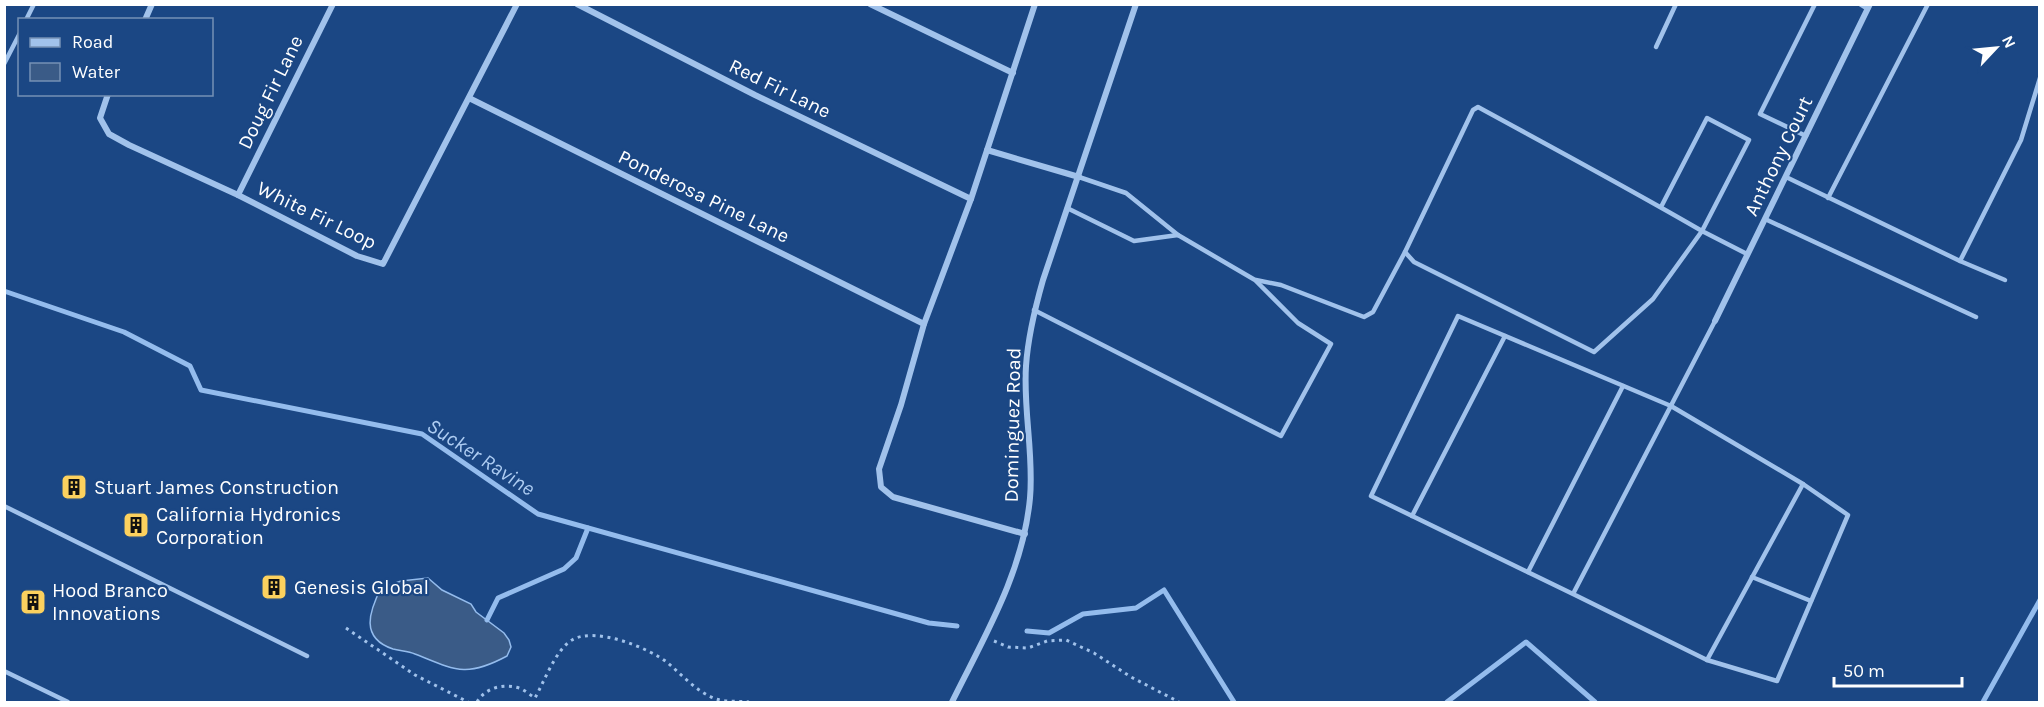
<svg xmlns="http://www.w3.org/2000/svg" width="2044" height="707" viewBox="0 0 2044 707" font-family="Karla,sans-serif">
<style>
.water{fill:#3a5b87;stroke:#94bced;stroke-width:1.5}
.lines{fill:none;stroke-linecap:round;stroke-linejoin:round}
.stream{stroke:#94bced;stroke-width:5}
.path{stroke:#a1c2eb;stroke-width:3;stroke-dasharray:3 4.5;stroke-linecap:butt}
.lane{stroke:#a1c2eb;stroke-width:4.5}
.street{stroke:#a1c2eb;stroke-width:6}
.labels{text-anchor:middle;stroke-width:4.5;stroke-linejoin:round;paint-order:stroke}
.street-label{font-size:20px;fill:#fff;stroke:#1b4784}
.poi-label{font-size:20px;fill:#fff;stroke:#1b4784;text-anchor:start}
.water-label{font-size:21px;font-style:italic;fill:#adccf2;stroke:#1b4784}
</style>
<rect width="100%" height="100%" fill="#1b4784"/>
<!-- water -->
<path class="water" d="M 428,578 L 442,590 L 471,604 L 476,612 L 504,633 L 509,640 L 511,647 L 507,656 C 466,678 455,670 415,654 C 408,651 400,651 393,649 C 360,638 369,612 381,588 L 401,581 Z"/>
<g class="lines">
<!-- stream -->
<g class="stream">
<polyline points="4,291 124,332 190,366 201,390 422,434 538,514 929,623 957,626"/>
<polyline points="487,620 498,598 564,569 576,558 588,528"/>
<polyline points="1027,631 1049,633 1083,614 1136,608 1164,590 1234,702"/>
<polyline points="1447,702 1526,642 1595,702"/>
<polyline points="1983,702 2040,600"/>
</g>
<!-- path -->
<g class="path">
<polyline points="346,628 415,675 468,702"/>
<polyline points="994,641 1008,647 1028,648 1047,641 1066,640 1094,653 1131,677 1179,702"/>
<path d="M 477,702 C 485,688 503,683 519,688 C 525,690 530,695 535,698 C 544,682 556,649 572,640 C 595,626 649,648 668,663 C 683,676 697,692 716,699 C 726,702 738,701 749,702"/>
</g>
<!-- lane -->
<g class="lane">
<polyline points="1860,4 1868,9"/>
<polyline points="26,20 34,4"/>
<polyline points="1656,47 1676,4"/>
<polyline points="4,64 20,33"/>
<polyline points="1806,136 1760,114 1815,4"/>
<polyline points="1079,177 1126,193 1178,235"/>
<polyline points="1786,177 1960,261 2021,140 2040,78"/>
<polyline points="1828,198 1928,4"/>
<path d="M 1661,207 L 1707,118 L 1749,140 L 1702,231 C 1628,188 1553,148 1478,107 L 1473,110 L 1405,252 L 1414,262 L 1594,352 L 1653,299 L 1702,231 L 1747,254"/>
<polyline points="1765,219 1976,317"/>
<polyline points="1960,261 2005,280"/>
<polyline points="1256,280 1281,285 1364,317 1373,312 1405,252"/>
<polyline points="1034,310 1281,436 1331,344 1298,323 1255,280 1178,235 1134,241 1067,208"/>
<polyline points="4,506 307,656"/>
<polyline points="1412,516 1505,336"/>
<polyline points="1528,572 1623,386"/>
<polyline points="1752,577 1811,601"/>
<polyline points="1573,594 1707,660 1803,484 1671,406 1458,316 1371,496 1573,594 1715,321"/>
<polyline points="1707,660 1777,681 1848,515 1803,484"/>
<polyline points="4,671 68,702"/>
</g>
<!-- street -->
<g class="street">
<polyline points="577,4 755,95 971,199"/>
<polyline points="870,4 1013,73"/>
<polyline points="145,20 152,4"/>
<polyline points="108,94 100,118 109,134 129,145 238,195 357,256 383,264 517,4"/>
<polyline points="469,98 924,324"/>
<polyline points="987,150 1079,177"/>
<polyline points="238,195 333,4"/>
<polyline points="1715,321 1870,4"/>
<polyline points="1025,534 893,497 881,487 879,469 901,405 924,324 971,199 1035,4"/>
<path d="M 952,702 C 984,637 1023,573 1030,498 C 1034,454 1023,410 1026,366 C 1028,336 1035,308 1043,280 L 1136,4"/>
</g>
</g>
<!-- icons -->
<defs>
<g id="building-square" transform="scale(1.35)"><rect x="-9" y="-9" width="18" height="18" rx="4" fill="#fcd15e" stroke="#1b4784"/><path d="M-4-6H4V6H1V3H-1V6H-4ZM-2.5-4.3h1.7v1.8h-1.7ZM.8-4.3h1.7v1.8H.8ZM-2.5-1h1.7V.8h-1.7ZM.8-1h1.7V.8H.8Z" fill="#111"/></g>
</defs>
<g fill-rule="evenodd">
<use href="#building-square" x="74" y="487"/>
<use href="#building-square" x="136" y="525"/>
<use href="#building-square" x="274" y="587"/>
<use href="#building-square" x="33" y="602"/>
</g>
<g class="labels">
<!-- street labels -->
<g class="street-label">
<text transform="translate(780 88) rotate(26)" y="7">Red Fir Lane</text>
<text transform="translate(270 92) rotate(-64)" y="7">Doug Fir Lane</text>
<text transform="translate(1778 156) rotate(-64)" y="7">Anthony Court</text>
<text transform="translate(704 196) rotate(26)" y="7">Ponderosa Pine Lane</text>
<text transform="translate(317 215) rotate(26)" y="7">White Fir Loop</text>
<text transform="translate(1012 425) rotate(-89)" y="7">Dominguez Road</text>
</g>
<!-- poi labels -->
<g class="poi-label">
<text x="94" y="494">Stuart James Construction</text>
<text x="156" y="521">California Hydronics<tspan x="156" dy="23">Corporation</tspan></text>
<text x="294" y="594">Genesis Global</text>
<text x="52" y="597">Hood Branco<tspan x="52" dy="23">Innovations</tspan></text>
</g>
<!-- water labels -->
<g class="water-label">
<text transform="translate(481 457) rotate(33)" y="7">Sucker Ravine</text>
</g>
</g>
<!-- border -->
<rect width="2044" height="707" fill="none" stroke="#ffffff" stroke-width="12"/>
<!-- legend -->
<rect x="18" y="18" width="195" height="78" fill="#1b4784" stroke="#7691b5" stroke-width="1.5"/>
<rect x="30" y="38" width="30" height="9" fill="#a1c2eb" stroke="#7691b5" stroke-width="1.5"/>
<text x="72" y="48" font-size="18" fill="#ffffff">Road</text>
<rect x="30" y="63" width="30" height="18" fill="#3a5b87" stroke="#7691b5" stroke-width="1.5"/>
<text x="72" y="78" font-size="18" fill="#ffffff">Water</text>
<!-- north arrow -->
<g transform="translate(1996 48) rotate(64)" stroke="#1b4784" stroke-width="4.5" paint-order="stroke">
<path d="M0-4.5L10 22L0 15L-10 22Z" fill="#ffffff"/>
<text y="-9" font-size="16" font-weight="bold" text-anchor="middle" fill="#ffffff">N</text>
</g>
<!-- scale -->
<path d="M1834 677v9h128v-9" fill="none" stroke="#ffffff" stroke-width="3"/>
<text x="1843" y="677" font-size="18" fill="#ffffff" stroke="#1b4784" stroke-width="4.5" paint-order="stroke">50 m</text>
</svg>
